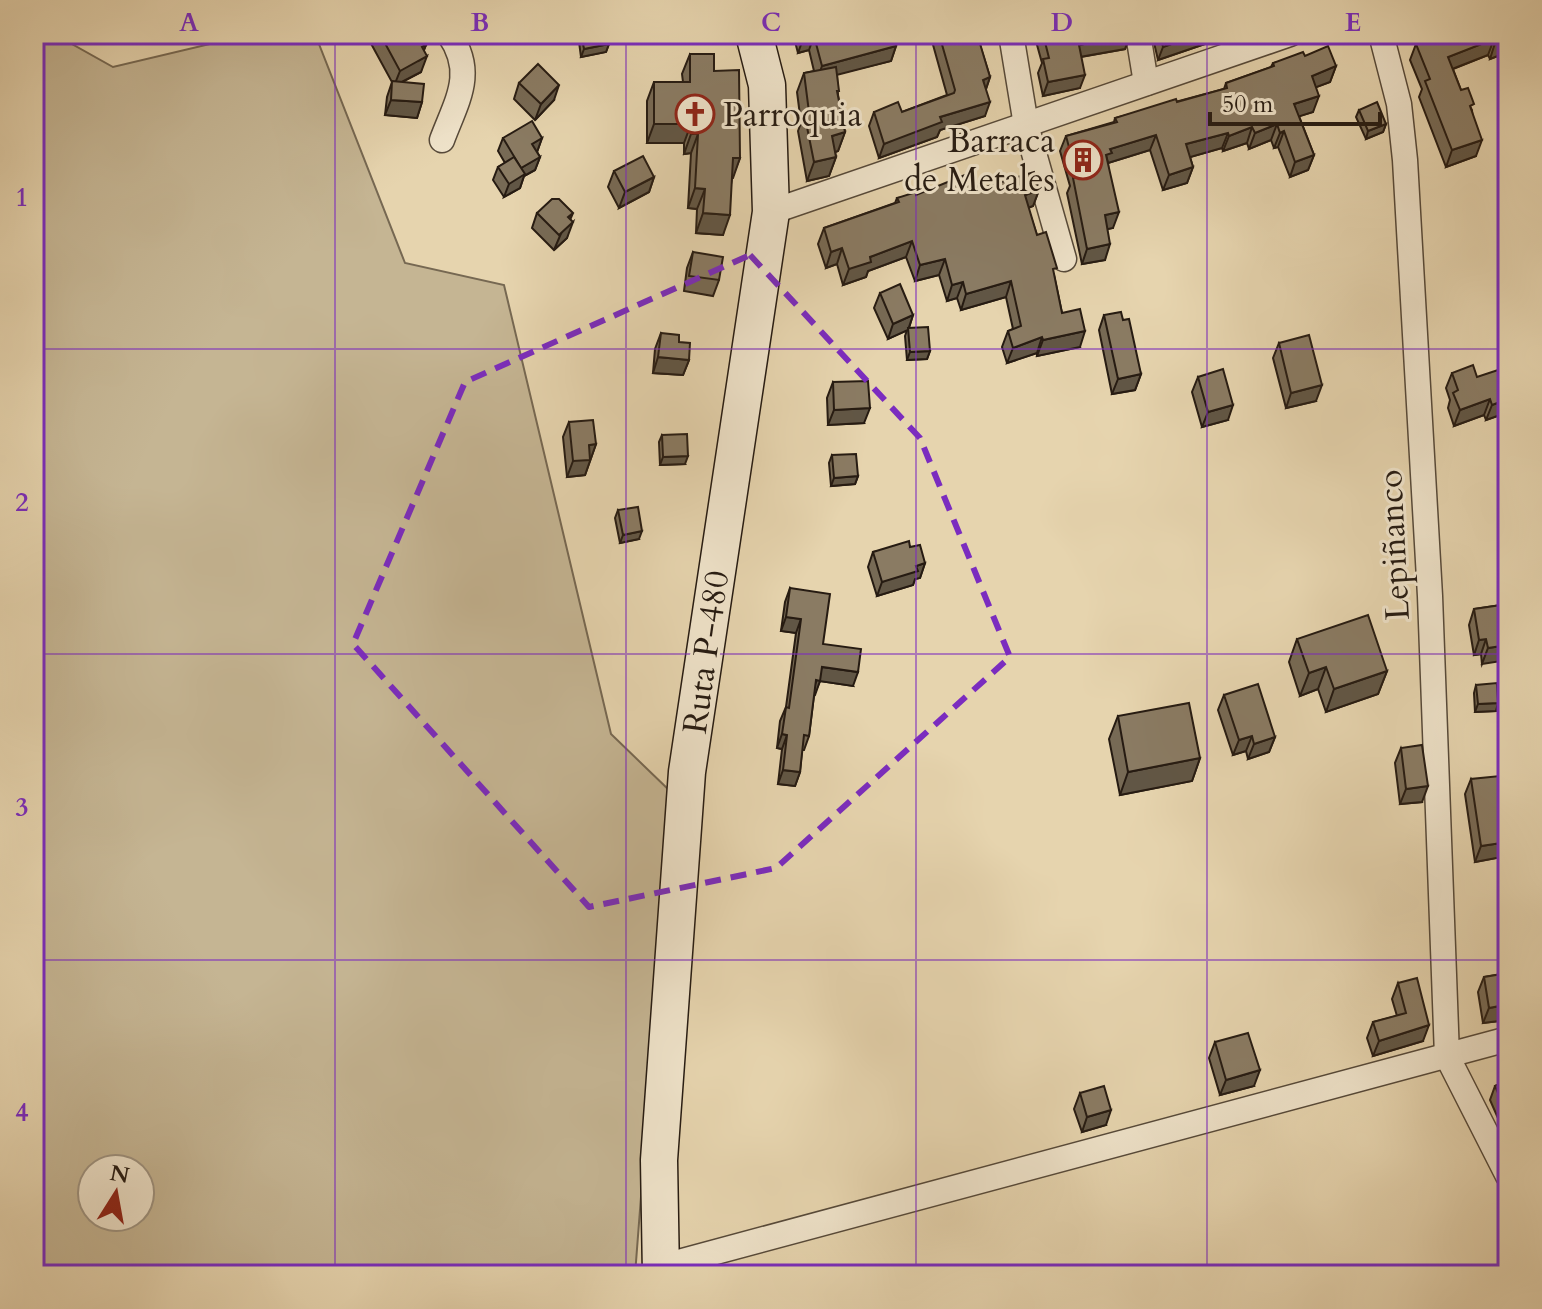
<svg xmlns="http://www.w3.org/2000/svg" width="1542" height="1309" viewBox="0 0 1542 1309" font-family="Cardo,serif">
<style>
.green{fill:#c5b593;stroke:#766852;stroke-width:2;fill-rule:evenodd}
.lines{fill:none;stroke-linecap:round;stroke-linejoin:round}
.street-casing{stroke:#564939;stroke-width:27}
.secondary-casing{stroke:#261b12;stroke-width:39}
.street{stroke:#efe3ca;stroke-width:24}
.secondary{stroke:#efe3ca;stroke-width:36}
.wall{fill:#776a55;stroke:#261b12;stroke-width:2}
.shaded-wall{fill:#615645;stroke:#261b12;stroke-width:2}
.building{fill:#8a7b63;stroke:#261b12;stroke-width:2}
.marked{fill:none;stroke:#7b2cbf;stroke-width:6;stroke-dasharray:16 10;stroke-linejoin:round}
.grid{fill:none;stroke:#7b2cbf;stroke-width:2;stroke-opacity:0.55}
.labels{text-anchor:middle;stroke-width:6;stroke-linejoin:round;paint-order:stroke}
.poi-label{font-size:34px;fill:#261b12;stroke:#efe3ca;text-anchor:start}
.street-label{font-size:34px;fill:#261b12;stroke:#efe3ca}
.neatline{fill:none;stroke:#7b2cbf;stroke-width:3}
.grid-label{font-size:26px;text-anchor:middle;font-weight:bold;fill:#7b2cbf}
</style>
<rect width="100%" height="100%" fill="#e6d4ae"/>
<filter id="stains"><feTurbulence type="fractalNoise" baseFrequency=".0025" numOctaves="4"/><feColorMatrix values="0 0 0 0 .2 0 0 0 0 .09 0 0 0 0 .02 0 0 0 .5 -.17"/></filter>
<radialGradient id="worn" r=".72"><stop offset=".6" stop-color="#630" stop-opacity="0"/><stop offset="1" stop-color="#630" stop-opacity=".3"/></radialGradient>
<!-- green -->
<path class="green" d="M 34,34 L 67,34 L 72,44 L 113,67 L 252,34 L 315,34 L 405,263 L 504,285 L 611,734 L 672,793 L 635,1275 L 34,1275 ZM 92,1169 L 140,1169 L 140,1217 L 92,1217 Z"/>
<g class="lines">
<!-- street casing -->
<g class="street-casing">
<g id="street">
<polyline points="1011,34 1026,125 1064,259"/>
<polyline points="1138,34 1146,83"/>
<polyline points="1381,34 1399,104 1405,160 1430,596 1447,1056 1508,1176"/>
<path d="M 442,140 C 457,100 476,73 449,34"/>
<polyline points="771,212 1290,34"/>
<polyline points="660,1267 1508,1039"/>
</g>
</g>
<!-- secondary casing -->
<g class="secondary-casing">
<polyline id="secondary" points="661,1275 659,1160 687,772 771,212 767,85 754,34"/>
</g>
<!-- street -->
<use href="#street" class="street"/>
<!-- secondary -->
<use href="#secondary" class="secondary"/>
</g>
<!-- wall -->
<g class="wall">
<polygon points="369,34 419,34 426,45 424,50 421,72 402,82 422,102 417,118 385,115 387,97 392,82 368,38"/>
<polygon points="578,34 607,34 609,44 606,52 581,57"/>
<polygon points="793,34 832,34 896,46 891,61 837,74 838,95 845,132 838,151 835,152 836,157 829,176 807,181 798,131 801,123 797,92 804,73 814,71 809,50 798,53"/>
<polygon points="930,34 984,34 980,45 990,77 986,89 985,116 940,130 937,137 879,158 869,126 874,112 902,112 947,95"/>
<polygon points="1034,34 1130,34 1130,35 1125,49 1081,57 1080,88 1043,96 1038,73 1042,63"/>
<polygon points="1152,34 1234,34 1158,60"/>
<polygon points="1438,34 1508,34 1508,52 1490,59 1488,55 1453,69 1461,90 1472,110 1476,156 1446,167 1419,97 1422,89 1410,60 1416,44 1439,35"/>
<polygon points="690,54 714,71 740,158 732,178 723,235 696,233 697,209 688,208 691,153 684,154 684,143 647,143 647,101 654,82 683,82 682,74"/>
<polygon points="1305,56 1336,66 1330,82 1316,87 1313,112 1299,116 1314,155 1308,170 1290,177 1278,147 1274,148 1271,140 1249,149 1247,143 1223,151 1222,148 1190,157 1193,167 1187,183 1163,190 1150,150 1108,163 1113,228 1107,229 1105,260 1082,264 1067,193 1070,186 1060,151 1066,136 1114,122 1115,118 1224,89 1226,83 1271,67 1273,63"/>
<polygon points="519,83 554,100 535,120 514,99"/>
<polygon points="1359,110 1386,124 1383,132 1366,139 1356,117"/>
<polygon points="503,138 542,138 537,152 540,157 535,170 524,176 520,188 504,197 493,180 498,167 505,163 498,151"/>
<polygon points="614,171 654,177 649,192 619,208 608,187"/>
<polygon points="979,189 1039,190 1033,206 1028,208 1037,235 1054,275 1062,313 1080,347 1037,356 1037,353 1007,363 1002,347 1008,331 1013,329 1006,297 961,310 957,298 947,301 939,275 915,281 906,257 868,271 866,277 843,285 837,264 826,268 818,244 824,228 895,203 897,198"/>
<polygon points="537,213 570,220 567,238 554,250 532,228"/>
<polygon points="693,252 719,280 713,296 684,291 687,268"/>
<polygon points="880,293 913,315 909,328 930,351 927,359 907,360 905,336 907,330 888,339 874,308"/>
<polygon points="1104,315 1123,320 1141,374 1135,390 1112,394 1099,330"/>
<polygon points="661,333 689,360 683,375 653,373 655,349"/>
<polygon points="1279,343 1316,401 1286,408 1273,358"/>
<polygon points="1452,373 1477,377 1508,387 1508,407 1506,413 1486,420 1484,415 1454,426 1448,408 1450,400 1446,388"/>
<polygon points="1198,377 1228,420 1202,427 1192,392"/>
<polygon points="833,382 864,423 828,425 827,398"/>
<polygon points="569,422 596,444 585,475 567,477 563,437"/>
<polygon points="662,435 685,464 660,465 659,442"/>
<polygon points="832,455 858,476 855,484 831,486 829,463"/>
<polygon points="618,510 639,539 620,543 615,518"/>
<polygon points="910,547 925,563 920,578 915,579 913,585 877,596 868,567 873,552"/>
<polygon points="790,588 823,644 853,686 820,681 814,695 809,736 804,750 802,750 800,772 795,786 778,784 782,749 777,748 780,721 786,707 796,633 781,631 785,602"/>
<polygon points="1508,604 1482,664 1481,654 1474,655 1469,625 1474,609"/>
<polygon points="1297,639 1387,671 1378,694 1326,712 1318,689 1300,696 1289,662"/>
<polygon points="1476,685 1498,703 1496,711 1475,712 1474,693"/>
<polygon points="1224,695 1275,737 1269,752 1248,759 1246,751 1233,755 1218,710"/>
<polygon points="1118,716 1200,758 1192,781 1120,795 1109,739"/>
<polygon points="1401,748 1422,802 1400,804 1395,763"/>
<polygon points="1471,779 1507,856 1475,862 1465,794"/>
<polygon points="1508,973 1508,1026 1500,1026 1499,1021 1483,1023 1478,992 1484,977"/>
<polygon points="1398,983 1423,1041 1373,1056 1367,1038 1373,1022 1397,1016 1392,999"/>
<polygon points="1215,1042 1254,1086 1220,1095 1209,1058"/>
<polygon points="1508,1080 1508,1141 1490,1100 1495,1086"/>
<polygon points="1080,1093 1106,1125 1082,1132 1074,1109"/>
</g>
<!-- shaded-wall -->
<g class="shaded-wall">
<polygon points="1200,34 1234,34 1158,60 1163,47"/>
<polygon points="1130,35 1125,49 1074,58 1079,45"/>
<polygon points="814,36 809,50 798,53 803,39"/>
<polygon points="1508,38 1508,52 1490,59 1495,43"/>
<polygon points="1494,39 1488,55 1442,73 1448,57"/>
<polygon points="609,44 606,52 581,57 584,49"/>
<polygon points="426,45 420,60 427,56 421,72 394,86 400,71 422,47"/>
<polygon points="896,46 891,61 817,80 822,66"/>
<polygon points="1336,66 1330,82 1306,91 1312,76"/>
<polygon points="1085,75 1080,88 1043,96 1048,82"/>
<polygon points="990,77 985,92 983,80"/>
<polygon points="559,85 554,100 535,120 541,104"/>
<polygon points="1319,96 1313,112 1288,120 1294,104"/>
<polygon points="391,100 422,102 417,118 385,115"/>
<polygon points="990,102 985,116 940,130 937,137 879,158 884,144 940,117"/>
<polygon points="654,124 691,124 684,143 647,143"/>
<polygon points="1277,124 1271,140 1249,149 1255,133"/>
<polygon points="1386,124 1383,132 1366,139 1368,131"/>
<polygon points="1252,127 1247,143 1223,151 1229,136"/>
<polygon points="1284,131 1278,147 1274,148 1280,133"/>
<polygon points="845,132 838,151 825,156 832,136"/>
<polygon points="1228,133 1222,148 1180,160 1186,144"/>
<polygon points="691,134 698,134 691,153 684,154"/>
<polygon points="1156,135 1150,150 1108,163 1106,155 1110,149"/>
<polygon points="542,138 537,152 527,157 532,144"/>
<polygon points="1482,140 1476,156 1446,167 1452,150"/>
<polygon points="1314,155 1308,170 1290,177 1295,162"/>
<polygon points="540,157 535,170 524,176 520,188 504,197 509,184 521,168"/>
<polygon points="836,157 829,176 807,181 814,162"/>
<polygon points="733,158 740,158 733,178 726,178"/>
<polygon points="1193,167 1187,183 1163,190 1169,175"/>
<polygon points="654,177 649,192 619,208 625,192"/>
<polygon points="695,188 705,189 697,209 688,208"/>
<polygon points="1039,190 1033,206 1019,211 1025,195"/>
<polygon points="1119,212 1113,228 1099,231 1105,215"/>
<polygon points="573,213 567,227 573,222 567,238 554,250 568,217"/>
<polygon points="703,213 730,215 723,235 696,233"/>
<polygon points="912,241 906,257 868,271 866,277 843,285 849,269 870,257"/>
<polygon points="1110,244 1105,260 1082,264 1087,249"/>
<polygon points="842,248 837,264 826,268 831,252"/>
<polygon points="945,259 939,275 915,281 920,265"/>
<polygon points="1011,281 1006,297 961,310 966,294"/>
<polygon points="963,282 957,298 947,301 952,285"/>
<polygon points="913,315 908,330 888,339 893,324"/>
<polygon points="1085,331 1080,347 1037,356 1043,340"/>
<polygon points="1042,337 1037,353 1007,363 1013,348"/>
<polygon points="930,351 927,359 907,360 910,352"/>
<polygon points="658,357 689,360 683,375 653,373"/>
<polygon points="1141,374 1135,390 1112,394 1118,379"/>
<polygon points="1322,385 1316,401 1286,408 1291,393"/>
<polygon points="1490,399 1484,415 1454,426 1460,410"/>
<polygon points="1508,399 1508,407 1506,413 1486,420 1492,405"/>
<polygon points="1233,405 1228,420 1202,427 1208,412"/>
<polygon points="870,408 864,423 828,425 834,410"/>
<polygon points="596,444 585,475 567,477 573,461 589,445"/>
<polygon points="688,456 685,464 660,465 663,457"/>
<polygon points="858,476 855,484 831,486 834,478"/>
<polygon points="642,531 639,539 620,543 623,535"/>
<polygon points="925,563 920,578 915,579 913,585 877,596 882,582 916,566"/>
<polygon points="786,617 801,619 796,633 781,631"/>
<polygon points="1486,639 1481,654 1474,655 1479,640"/>
<polygon points="1508,645 1508,660 1482,664 1488,648"/>
<polygon points="822,667 858,672 853,686 820,681 815,695 811,694"/>
<polygon points="1326,667 1318,689 1300,696 1309,673"/>
<polygon points="1387,671 1378,694 1326,712 1334,689"/>
<polygon points="1498,703 1496,711 1475,712 1478,704"/>
<polygon points="782,734 787,735 782,749 777,748"/>
<polygon points="1252,736 1246,751 1233,755 1239,740"/>
<polygon points="1275,737 1269,752 1248,759 1254,744"/>
<polygon points="1200,758 1192,781 1120,795 1128,772"/>
<polygon points="783,770 800,772 795,786 778,784"/>
<polygon points="1428,786 1422,802 1400,804 1406,789"/>
<polygon points="1508,842 1507,856 1475,862 1481,846"/>
<polygon points="1505,1005 1499,1021 1483,1023 1489,1008"/>
<polygon points="1506,1010 1508,1010 1508,1026 1500,1026"/>
<polygon points="1429,1025 1423,1041 1373,1056 1379,1041"/>
<polygon points="1260,1070 1254,1086 1220,1095 1226,1080"/>
<polygon points="1111,1110 1106,1125 1082,1132 1087,1117"/>
</g>
<!-- building -->
<g class="building">
<polygon points="380,34 419,34 426,45 422,47 427,56 400,71"/>
<polygon points="581,34 607,34 609,44 584,49"/>
<polygon points="802,34 892,34 896,46 822,66 814,36 803,39"/>
<polygon points="939,34 984,34 978,37 990,77 983,80 990,102 940,117 942,122 884,144 874,112 898,102 902,112 954,93 955,90"/>
<polygon points="1043,34 1130,34 1130,35 1079,45 1085,75 1048,82 1043,59 1049,58"/>
<polygon points="1160,34 1200,34 1163,47"/>
<polygon points="1442,34 1508,34 1508,38 1495,43 1494,39 1448,57 1461,90 1468,88 1474,104 1470,106 1482,140 1452,150 1425,81 1430,79 1416,44"/>
<polygon points="1328,46 1336,66 1312,76 1319,96 1294,104 1314,155 1295,162 1284,131 1280,133 1277,124 1255,133 1252,127 1229,136 1228,133 1186,144 1193,167 1169,175 1156,135 1110,149 1112,153 1106,155 1119,212 1105,215 1110,244 1087,249 1073,178 1077,177 1066,136 1117,122 1115,118 1176,99 1177,102 1227,88 1226,83 1274,66 1273,63 1303,52 1305,56"/>
<polygon points="690,54 714,54 714,71 739,70 740,158 733,158 730,215 703,213 705,189 695,188 698,134 691,134 691,124 654,124 654,82 690,82"/>
<polygon points="538,64 559,85 541,104 519,83"/>
<polygon points="836,67 839,91 837,91 845,132 832,136 836,157 814,162 804,112 809,112 804,73"/>
<polygon points="392,81 424,84 422,102 391,100"/>
<polygon points="1377,102 1386,124 1368,131 1359,110"/>
<polygon points="532,121 542,138 532,144 540,157 521,168 503,138"/>
<polygon points="643,156 654,177 625,192 614,171"/>
<polygon points="514,157 525,174 509,184 498,167"/>
<polygon points="972,172 979,189 1034,172 1039,190 1025,195 1037,235 1046,232 1057,268 1053,269 1062,313 1080,309 1085,331 1043,340 1042,337 1013,348 1008,331 1021,326 1011,281 966,294 963,282 952,285 945,259 920,265 912,241 870,257 871,262 849,269 842,248 831,252 824,228 899,202 897,198 916,192 916,195"/>
<polygon points="552,199 559,199 573,213 568,217 573,222 559,235 537,213"/>
<polygon points="693,252 723,257 719,280 689,276"/>
<polygon points="900,284 913,315 893,324 880,293"/>
<polygon points="1121,312 1123,320 1129,319 1141,374 1118,379 1104,315"/>
<polygon points="928,327 930,351 910,352 908,328"/>
<polygon points="661,333 679,335 679,342 690,343 689,360 658,357"/>
<polygon points="1309,335 1322,385 1291,393 1279,343"/>
<polygon points="1473,365 1477,377 1501,369 1508,387 1508,399 1492,405 1490,399 1460,410 1453,393 1458,390 1452,373"/>
<polygon points="1223,369 1233,405 1208,412 1198,377"/>
<polygon points="868,381 870,408 834,410 833,382"/>
<polygon points="593,420 596,444 589,445 590,460 573,461 569,422"/>
<polygon points="687,434 688,456 663,457 662,435"/>
<polygon points="856,454 858,476 834,478 832,455"/>
<polygon points="638,507 642,531 623,535 618,510"/>
<polygon points="909,541 910,547 920,545 925,563 916,566 918,571 882,582 873,552"/>
<polygon points="790,588 830,594 823,644 861,649 858,672 822,667 820,681 816,680 809,736 804,735 800,772 783,770 787,735 782,734 786,707 789,708 801,619 786,617"/>
<polygon points="1508,604 1508,645 1488,648 1486,639 1479,640 1474,609"/>
<polygon points="1368,615 1387,671 1334,689 1326,667 1309,673 1297,639"/>
<polygon points="1497,683 1498,703 1478,704 1476,685"/>
<polygon points="1258,684 1275,737 1254,744 1252,736 1239,740 1224,695"/>
<polygon points="1189,703 1200,758 1128,772 1118,716"/>
<polygon points="1422,745 1428,786 1406,789 1401,748"/>
<polygon points="1500,776 1505,819 1508,818 1508,842 1481,846 1471,779"/>
<polygon points="1508,973 1508,1010 1506,1010 1505,1005 1489,1008 1484,977"/>
<polygon points="1417,978 1429,1025 1379,1041 1373,1022 1406,1013 1398,983"/>
<polygon points="1248,1033 1260,1070 1226,1080 1215,1042"/>
<polygon points="1508,1080 1508,1116 1495,1086"/>
<polygon points="1104,1086 1111,1110 1087,1117 1080,1093"/>
</g>
<!-- marked area -->
<path class="marked" d="M 750,255 L 920,438 L 1010,657 L 776,868 L 589,907 L 353,644 L 465,382 Z"/>
<!-- grid -->
<path class="grid" d="M 335,34 L 335,1275M 626,34 L 626,1275M 916,34 L 916,1275M 1207,34 L 1207,1275M 34,349 L 1508,349M 34,654 L 1508,654M 34,960 L 1508,960"/>
<!-- icons -->
<defs>
<g id="church-ring" transform="scale(2)"><circle r="9.5" fill="#efe3ca" stroke="#8f2418" stroke-width="1.5"/><path d="M-1.2-6h2.4v3.5h3.3v2.4h-3.3V6h-2.4V-.1h-3.3v-2.4h3.3Z" fill="#8f2418"/></g>
<g id="building-ring" transform="scale(2)"><circle r="9.5" fill="#efe3ca" stroke="#8f2418" stroke-width="1.5"/><path d="M-4-6H4V6H1V3H-1V6H-4ZM-2.5-4.3h1.7v1.8h-1.7ZM.8-4.3h1.7v1.8H.8ZM-2.5-1h1.7V.8h-1.7ZM.8-1h1.7V.8H.8Z" fill="#8f2418"/></g>
</defs>
<g fill-rule="evenodd">
<use href="#church-ring" x="695" y="114"/>
<use href="#building-ring" x="1083" y="160"/>
</g>
<g class="labels">
<!-- poi labels -->
<g class="poi-label">
<text x="723" y="126">Parroquia</text>
<text x="1055" y="152" text-anchor="end">Barraca<tspan x="1055" dy="39">de Metales</tspan></text>
</g>
<!-- street labels -->
<g class="street-label">
<text transform="translate(1393 545) rotate(-93)" y="12">Lepiñanco</text>
<text transform="translate(705 652) rotate(-82)" y="12">Ruta P-480</text>
</g>
</g>
<!-- margin -->
<rect width="1542" height="1309" fill="none" stroke="#e6d4ae" stroke-width="88"/>
<!-- north arrow -->
<g transform="translate(116 1193) rotate(11)"><circle r="38" fill="#efe3ca" stroke="#9f9380" stroke-width="2"/>
<path d="M0-6L14 30L0 20L-14 30Z" fill="#8f2418"/>
<text y="-12" font-size="22" font-weight="bold" text-anchor="middle" fill="#261b12">N</text>
</g>
<!-- scale -->
<path d="M1210 112v12h170v-12" fill="none" stroke="#261b12" stroke-width="4"/>
<text x="1222" y="112" font-size="24" fill="#261b12" stroke="#efe3ca" stroke-width="6" paint-order="stroke">50 m</text>
<rect x="44" y="44" width="1454" height="1221" class="neatline"/>
<g class="grid-label">
<text x="189" y="31">A</text>
<text x="480" y="31">B</text>
<text x="771" y="31">C</text>
<text x="1062" y="31">D</text>
<text x="1353" y="31">E</text>
<text x="22" y="206">1</text>
<text x="22" y="511">2</text>
<text x="22" y="816">3</text>
<text x="22" y="1121">4</text>
</g>
<rect width="100%" height="100%" filter="url(#stains)"/>
<rect width="100%" height="100%" fill="url(#worn)"/>
</svg>
